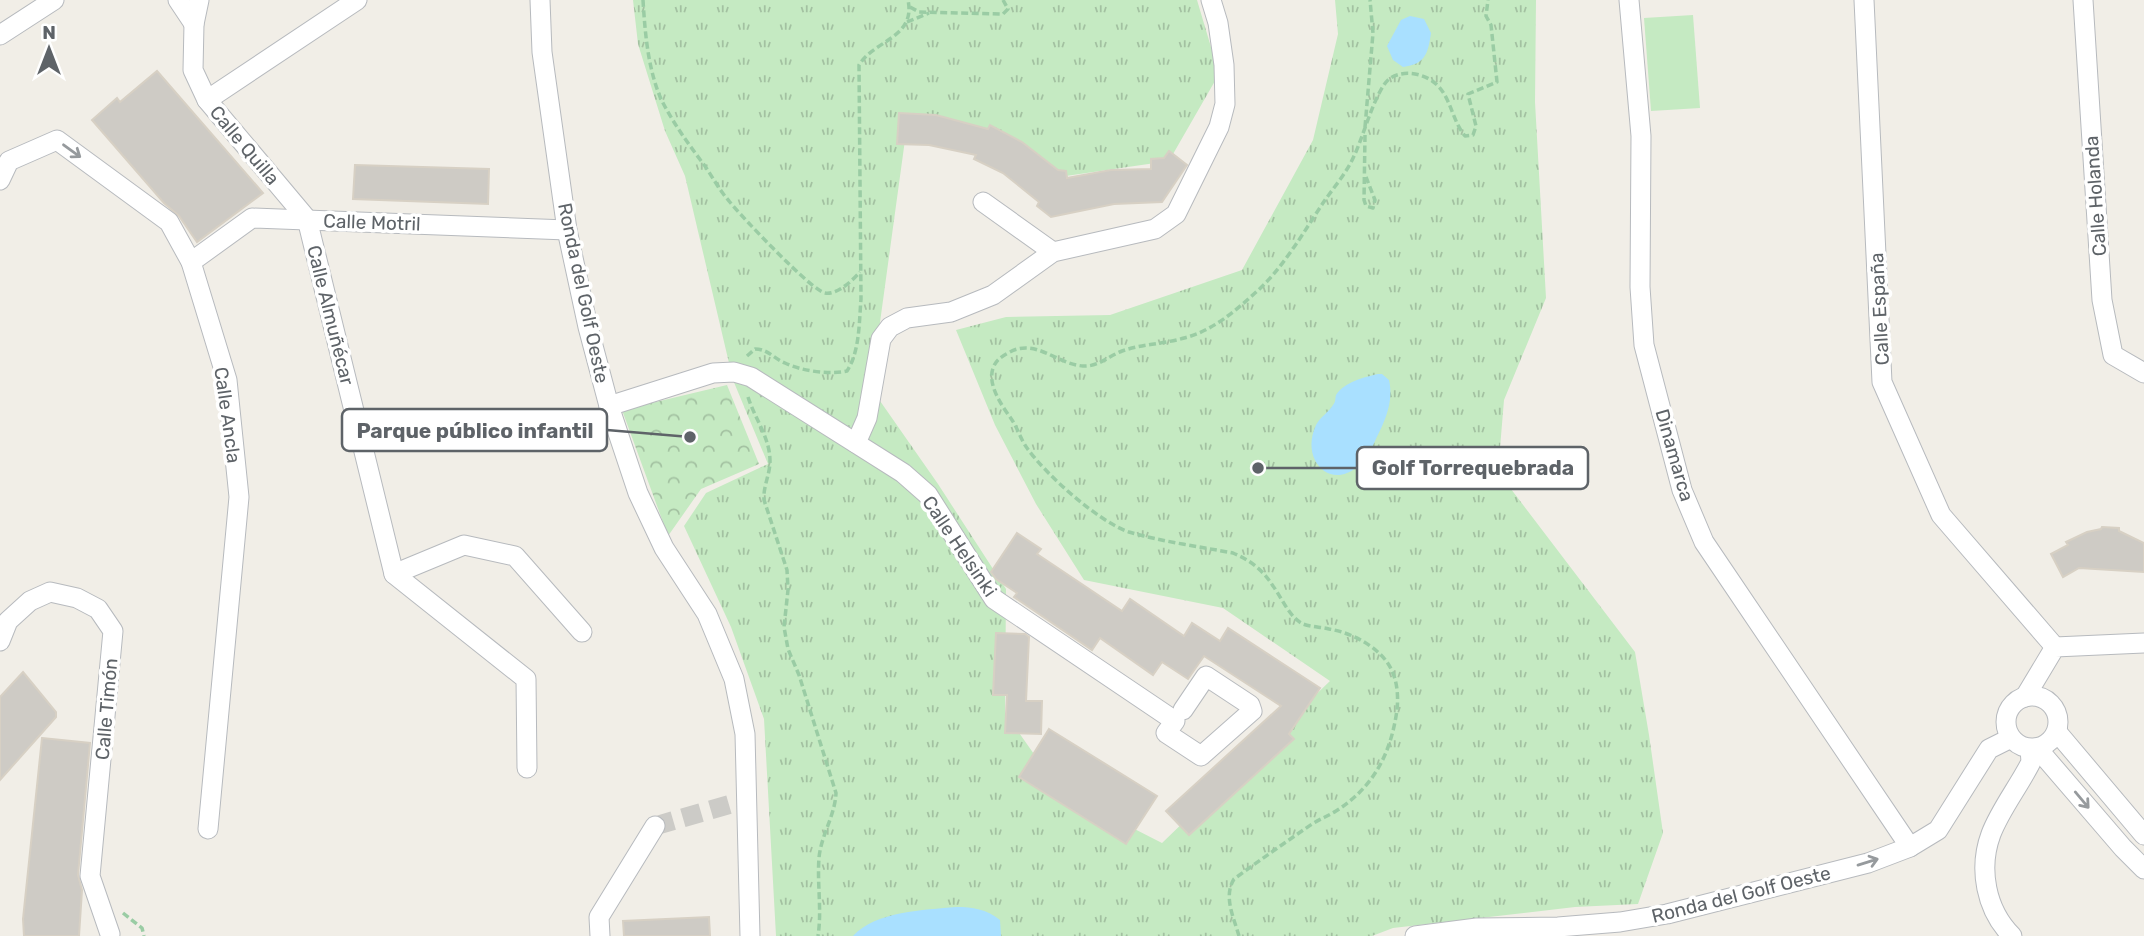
<svg xmlns="http://www.w3.org/2000/svg" width="2144" height="936" viewBox="0 0 2144 936" font-family="Rubik,sans-serif">
<style>
.grass{fill:url(#grass-tufts)}
.park{fill:url(#park-crowns)}
.pitch{fill:#c5eac2}
.water{fill:#a9e0ff}
.building{fill:#cecbc5;stroke:#d7d0c4;stroke-width:2}
.lines{fill:none;stroke-linecap:round;stroke-linejoin:round}
.street-tunnel{stroke:#cccbc7;stroke-width:19;stroke-dasharray:19 10;stroke-linecap:butt}
.street-casing{stroke:#b7babe;stroke-width:21}
.path{stroke:#9acca4;stroke-width:3.5;stroke-dasharray:7 3.5;stroke-linecap:butt}
.street{stroke:#fff;stroke-width:19}
.oneway{stroke:#969a9d}
.labels{text-anchor:middle;stroke-width:7;stroke-linejoin:round;paint-order:stroke}
.street-label{font-size:19px;fill:#5e6368;stroke:#fff}
.leader{fill:none;stroke:#5e6368;stroke-width:2.5}
.callout-dot{fill:#5e6368;stroke:#fff;stroke-width:2.5}
.callout{fill:#fff;stroke:#5e6368;stroke-width:2.5}
.callout-label{font-size:21px;text-anchor:middle;font-weight:bold;fill:#5e6368}
</style>
<defs>
<pattern id="grass-tufts" width="24" height="20" patternUnits="userSpaceOnUse" patternTransform="scale(1.75)"><rect width="24" height="20" fill="#c5eac2"/><path d="M3 7l-1-3M5 7V3M7 7l1-3M15 17l-1-3M17 17v-4M19 17l1-3" fill="none" stroke="#a3c1a1"/></pattern>
<pattern id="park-crowns" width="20" height="18" patternUnits="userSpaceOnUse" patternTransform="scale(1.75)"><rect width="20" height="18" fill="#c5eac2"/><path d="M2 6a3 3 0 1 1 6 0M12 15a3 3 0 1 1 6 0" fill="none" stroke="#a3c1a1"/></pattern>
</defs>
<rect width="100%" height="100%" fill="#f1eee7"/>
<!-- grass -->
<polygon class="grass" points="633,0 1197,0 1219,74 1169,161 1059,177 908,118 871,388 938,484 1006,589 1005,713 1060,791 1162,843 1330,681 1223,608 1084,580 1036,504 995,425 956,330 1006,317 1110,315 1242,270 1313,140 1338,34 1335,0 1536,0 1535,102 1546,298 1504,400 1498,472 1635,652 1649,735 1663,833 1638,904 1575,907 1393,928 1372,936 776,936 764,719 731,627 684,526 706,493 768,464 733,380 685,176 665,131 638,44"/>
<!-- park -->
<polygon class="park" points="727,385 759,464 701,489 668,536 622,410"/>
<!-- pitch -->
<polygon class="pitch" points="1693,15 1700,108 1651,111 1644,18"/>
<!-- water -->
<g class="water">
<path d="M 1410,16 L 1424,19 L 1431,33 C 1428,54 1425,64 1403,67 L 1393,60 L 1387,46 L 1401,20 Z"/>
<path d="M 1378,374 L 1382,374 L 1389,380 C 1394,402 1385,421 1375,441 C 1347,504 1296,468 1316,425 C 1320,417 1329,412 1333,405 C 1336,402 1335,398 1336,395 C 1344,382 1365,377 1378,374 Z"/>
<path d="M 956,907 C 973,907 986,909 1000,920 L 1001,936 L 853,936 C 876,911 924,910 956,907 Z"/>
</g>
<!-- building -->
<g class="building">
<polygon points="157,71 263,193 197,242 179,216 164,203 92,120 117,98 120,102"/>
<polygon points="899,113 936,115 988,129 990,125 1022,142 1058,170 1066,171 1067,178 1111,170 1151,169 1151,159 1164,158 1169,151 1187,165 1162,202 1114,204 1051,217 1037,206 1039,202 1003,173 974,159 976,155 929,145 897,144"/>
<polygon points="355,165 489,169 488,204 353,199"/>
<polygon points="2102,527 2119,528 2119,531 2144,543 2144,572 2079,568 2063,577 2051,554 2068,545 2066,542 2087,532 2101,529"/>
<polygon points="1017,533 1041,549 1037,554 1122,611 1130,599 1184,636 1192,623 1220,641 1228,628 1320,688 1289,734 1294,739 1189,835 1166,811 1281,706 1204,656 1188,679 1162,662 1153,675 1100,638 1092,650 1014,597 1017,593 996,579 991,572"/>
<polygon points="996,633 1025,634 1029,637 1026,701 1042,701 1041,734 1005,733 1007,695 993,695"/>
<polygon points="23,672 56,712 56,717 0,780 0,697"/>
<polygon points="1049,729 1157,796 1126,844 1019,777"/>
<polygon points="42,738 90,743 78,875 82,890 79,936 24,936 23,919"/>
<polygon points="709,917 710,936 624,936 623,921"/>
</g>
<g class="lines">
<!-- street-tunnel -->
<polyline class="street-tunnel" points="655,826 748,799"/>
<!-- street casing -->
<g class="street-casing">
<g id="street">
<polyline points="178,0 194,24"/>
<polyline points="199,0 194,24 193,70 207,100 307,219 394,574 526,679 527,768"/>
<polyline points="540,0 542,52 567,230 588,327 609,406 638,493 664,548 707,614 734,679 745,734 750,936"/>
<polyline points="1629,0 1641,136 1640,287 1644,345 1682,490 1704,542 1910,847"/>
<polyline points="1864,0 1882,382 1941,515 2055,647"/>
<polyline points="2083,0 2102,300 2113,355 2144,373"/>
<polyline points="0,35 54,0"/>
<polyline points="207,100 357,0"/>
<polyline points="0,180 9,161 57,140 169,222 191,262 227,380 239,497 208,829"/>
<polyline points="983,202 1053,252"/>
<polyline points="191,262 252,218 567,230"/>
<polyline points="609,406 713,373 734,372 751,377 903,473 928,495 994,599 1175,721 1166,733 1201,756 1252,711 1250,705 1206,676 1183,710"/>
<polyline points="856,443 867,418 881,339 890,327 907,318 951,312 993,295 1053,252 1155,229 1176,214 1219,127 1225,104 1224,65 1218,23 1211,0"/>
<polyline points="394,574 464,545 515,556 582,632"/>
<polyline points="0,641 8,621 30,601 50,592 77,598 98,609 113,631 90,876 110,934"/>
<circle cx="2032" cy="722" r="26"/>
<polyline points="2025,697 2055,647 2144,643"/>
<polyline points="2057,732 2144,835"/>
<polyline points="2037,748 2123,848 2144,869"/>
<polyline points="600,936 599,917 655,826"/>
<polyline points="1415,936 1477,928 1558,927 1620,922 1667,914 1868,863 1910,847 1938,830 1989,749 2011,738"/>
<path d="M 2012,936 C 1986,910 1978,869 1991,834 C 2000,810 2019,786 2031,762 L 2030,749"/>
</g>
</g>
<!-- path -->
<g class="path">
<path d="M 643,0 C 645,33 648,69 661,99 C 673,123 689,145 705,166 C 713,178 720,191 729,201 C 741,216 812,291 825,293 C 837,295 852,281 860,272"/>
<polyline points="910,7 919,12 1003,14 1008,9 1003,0"/>
<polyline points="907,22 929,13"/>
<polyline points="1365,127 1373,33 1370,0"/>
<polyline points="1365,135 1364,200 1366,206 1373,208 1375,200 1366,177"/>
<path d="M 747,356 L 755,349 C 768,349 773,358 785,363 C 801,371 830,375 847,371 C 860,351 859,322 861,299 L 859,65 C 874,40 916,38 908,0"/>
<path d="M 748,397 C 755,419 770,438 770,461 C 770,475 763,486 764,500 L 787,570 L 788,590 L 784,627 L 788,649 L 799,675 L 836,793 C 835,816 821,835 819,858 C 817,884 822,910 818,936"/>
<polyline points="123,913 142,928 144,936"/>
<path d="M 1239,936 C 1234,918 1223,897 1234,879 C 1260,860 1286,842 1312,824 C 1320,819 1328,816 1336,811 C 1374,787 1391,753 1397,710 C 1399,690 1396,670 1381,655 C 1368,642 1348,632 1329,629 C 1321,627 1311,627 1303,624 C 1289,617 1282,598 1273,586 C 1263,570 1250,560 1233,553 C 1201,547 1159,541 1129,532 C 1099,522 1046,475 1027,448 C 1021,440 1018,429 1012,420 C 1003,407 987,386 993,368 C 996,360 1001,357 1008,353 C 1035,337 1056,364 1083,366 C 1098,367 1109,356 1122,351 C 1142,344 1164,344 1184,338 C 1212,331 1234,312 1255,293 C 1282,270 1305,230 1325,200 C 1335,186 1347,172 1354,156 C 1363,138 1375,91 1389,79 C 1400,71 1417,72 1429,79 C 1451,91 1450,118 1465,136 L 1473,135 L 1476,126 L 1468,94 L 1497,82 L 1491,25 L 1486,16 L 1488,0"/>
</g>
<!-- street -->
<use href="#street" class="street"/>
</g>
<!-- one-way arrows -->
<defs><path id="oneway-shaft" d="M-6 0H5M1.5-3L5.5 0L1.5 3" fill="none" stroke-width="1.6" stroke-linecap="round" stroke-linejoin="round" transform="scale(1.75)"/></defs>
<g class="oneway">
<use href="#oneway-shaft" transform="translate(72 151) rotate(36)"/>
<use href="#oneway-shaft" transform="translate(2082 800) rotate(50)"/>
<use href="#oneway-shaft" transform="translate(1868 862) rotate(-17)"/>
</g>
<g class="labels">
<!-- street labels -->
<g class="street-label">
<text transform="translate(245 145) rotate(50)" y="7">Calle Quilla</text>
<text transform="translate(2095 196) rotate(-94)" y="7">Calle Holanda</text>
<text transform="translate(372 222) rotate(2)" y="7">Calle Motril</text>
<text transform="translate(584 293) rotate(78)" y="7">Ronda del Golf Oeste</text>
<text transform="translate(1879 309) rotate(-93)" y="7">Calle España</text>
<text transform="translate(331 315) rotate(76)" y="7">Calle Almuñécar</text>
<text transform="translate(228 415) rotate(82)" y="7">Calle Ancla</text>
<text transform="translate(1675 455) rotate(74)" y="7">Dinamarca</text>
<text transform="translate(960 546) rotate(56)" y="7">Calle Helsinki</text>
<text transform="translate(106 709) rotate(-85)" y="7">Calle Timón</text>
<text transform="translate(1741 894) rotate(-14)" y="7">Ronda del Golf Oeste</text>
</g>
</g>
<!-- callouts -->
<path class="leader" d="M690 437L607 430M1258 468L1357 468"/>
<g class="callout-dot">
<circle cx="690" cy="437" r="7"/>
<circle cx="1258" cy="468" r="7"/>
</g>
<g class="callout">
<rect x="342" y="409" width="265" height="42" rx="7"/>
<rect x="1357" y="447" width="231" height="42" rx="7"/>
</g>
<g class="callout-label">
<text x="475" y="438">Parque público infantil</text>
<text x="1473" y="475">Golf Torrequebrada</text>
</g>
<!-- north arrow -->
<g transform="translate(49 49)" stroke="#ffffff" stroke-width="5" paint-order="stroke">
<path d="M0-5L12 26L0 18L-12 26Z" fill="#5e6368"/>
<text y="-10" font-size="19" font-weight="bold" text-anchor="middle" fill="#5e6368">N</text>
</g>
</svg>
